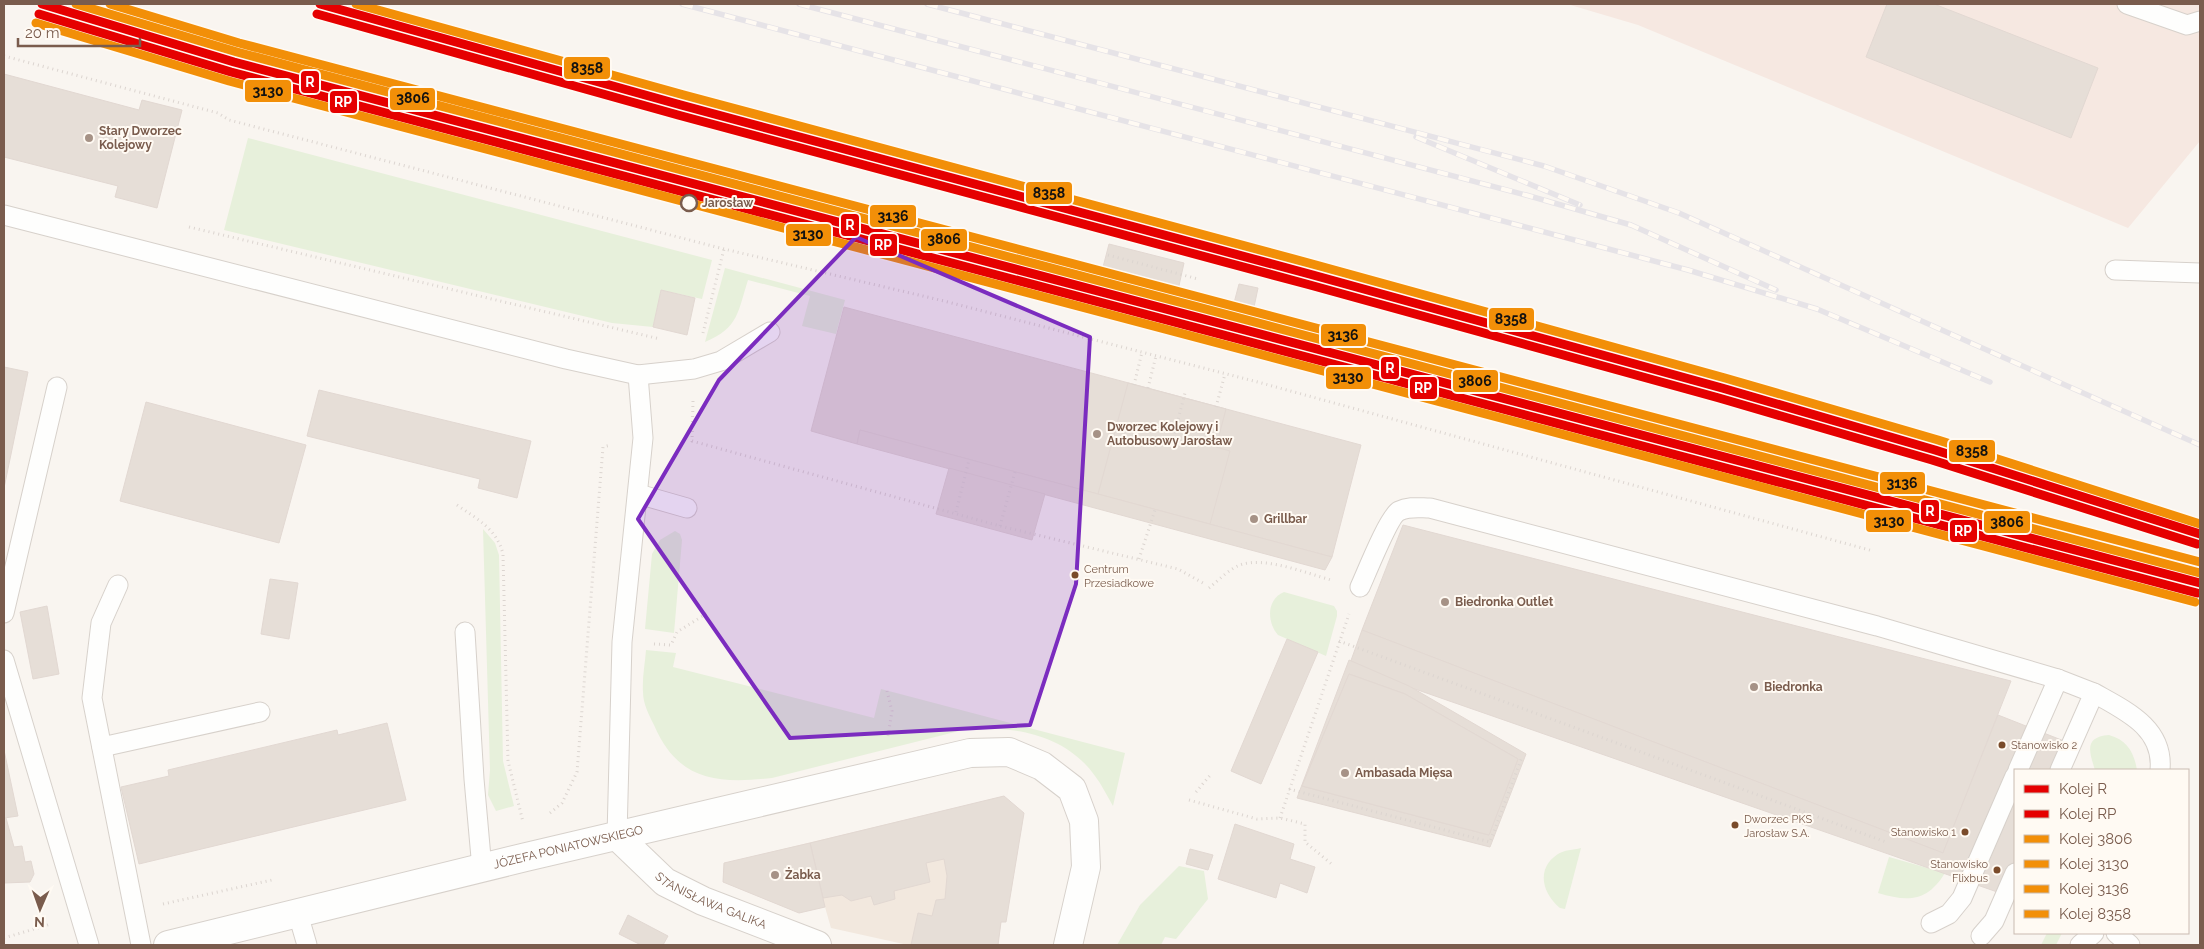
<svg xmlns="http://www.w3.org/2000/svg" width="2204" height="949" viewBox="0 0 2204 949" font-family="Raleway,sans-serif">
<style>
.residential{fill:#f2e8de}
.commercial{fill:#f6e8e1}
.green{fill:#e7f0db}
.building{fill:#e6ded7;stroke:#e2d8d2;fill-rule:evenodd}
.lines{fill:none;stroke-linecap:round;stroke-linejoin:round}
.service-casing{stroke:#d7d1cb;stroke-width:21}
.minor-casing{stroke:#d7d1cb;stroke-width:30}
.path{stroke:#dcd5d0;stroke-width:3;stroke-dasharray:1 4;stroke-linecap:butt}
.service{stroke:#fefefd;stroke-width:19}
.minor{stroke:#fefefd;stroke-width:28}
.rail-casing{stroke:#e6e3e7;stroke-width:5.5}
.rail{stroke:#fffaf3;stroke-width:4;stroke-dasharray:11;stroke-linecap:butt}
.rail-1-casing{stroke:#fffaf3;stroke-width:12}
.rail-2-casing{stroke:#fffaf3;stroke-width:12}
.rail-3-casing{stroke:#fffaf3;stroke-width:12}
.rail-4-casing{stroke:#fffaf3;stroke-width:12}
.rail-5-casing{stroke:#fffaf3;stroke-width:12}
.rail-6-casing{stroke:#fffaf3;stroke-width:12}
.rail-1{stroke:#e50000;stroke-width:9}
.rail-2{stroke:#e50000;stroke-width:9}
.rail-3{stroke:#f28f08;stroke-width:9}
.rail-4{stroke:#f28f08;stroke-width:9}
.rail-5{stroke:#f28f08;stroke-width:9}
.rail-6{stroke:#f28f08;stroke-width:9}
.marked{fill:#7b2cbf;fill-opacity:0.2;stroke:#7b2cbf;stroke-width:4;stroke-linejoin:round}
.poi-dot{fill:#a69286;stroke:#fffaf3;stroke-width:2}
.stop-dot{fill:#fffaf3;stroke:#7a5c4d;stroke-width:2.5}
.bus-dot{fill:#7a4b2a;stroke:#fffaf3;stroke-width:2}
.labels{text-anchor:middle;stroke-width:4;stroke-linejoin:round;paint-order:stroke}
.bus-label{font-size:11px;fill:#7a5c4d;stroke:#fffaf3;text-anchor:start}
.poi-label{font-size:12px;font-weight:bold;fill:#7a5c4d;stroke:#fffaf3;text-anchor:start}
.stop-label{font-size:12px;font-weight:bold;fill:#7a5c4d;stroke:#fffaf3;text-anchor:start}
.street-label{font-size:12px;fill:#7a5c4d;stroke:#fffaf3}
.line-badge{stroke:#fffaf3;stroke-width:2}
.badge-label{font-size:14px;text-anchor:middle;font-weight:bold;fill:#fff}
.pale-badge-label{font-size:14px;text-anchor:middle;font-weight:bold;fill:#111}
</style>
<rect width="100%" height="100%" fill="#f9f5f0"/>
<!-- residential -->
<polygon class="residential" points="1004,796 1024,813 1006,922 1001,922 998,945 908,945 831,928 825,907 799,913 723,882 724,863"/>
<!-- commercial -->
<polygon class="commercial" points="1567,4 2200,4 2200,141 2128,228 1638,25"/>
<!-- green -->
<g class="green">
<polygon points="248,138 712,260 702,299 661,290 653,327 612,323 224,230"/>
<path d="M 725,268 L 845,300 L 836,334 L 802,326 L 810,296 L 748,280 C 738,311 739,328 705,342 Z"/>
<polygon points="483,529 495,543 499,555 503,761 514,806 496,811 488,795 490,770"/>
<polygon points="675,531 680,534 682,540 674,633 645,629 652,554 660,540"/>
<path d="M 1284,592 L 1334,606 L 1337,611 L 1337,616 L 1326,656 L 1278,635 C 1267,623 1266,599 1284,592 Z"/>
<path d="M 646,650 L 676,653 L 673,667 L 874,718 L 881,689 L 1125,753 L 1113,806 C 1107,796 1102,785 1095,776 C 1066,735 1018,727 971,728 L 772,778 C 717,784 678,781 654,725 C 649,715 643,704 643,692 C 642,678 645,664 646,650 Z"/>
<path d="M 2109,735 C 2127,740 2134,752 2137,770 L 2095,770 C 2089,751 2084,737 2109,735 Z"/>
<path d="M 1581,848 L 1565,909 L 1560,908 C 1543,894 1535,869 1558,854 C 1564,850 1573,850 1581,848 Z"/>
<path d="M 1889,857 L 1945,873 C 1927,902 1908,902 1878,893 Z"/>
<polygon points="1179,866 1204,871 1208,899 1176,939 1165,937 1161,945 1117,945 1140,905"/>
<polygon points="2047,933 2062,933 2056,945 2041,945"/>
</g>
<!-- building -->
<g class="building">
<polygon points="1887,4 1934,4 2098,68 2071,138 1866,57"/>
<polygon points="4,74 139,110 142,100 182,110 157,208 115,197 118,186 4,157"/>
<polygon points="1109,244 1184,263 1178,290 1102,271"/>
<polygon points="1239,284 1258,288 1254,307 1234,303"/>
<polygon points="661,290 695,298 687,335 653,327"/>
<polygon points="844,307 1361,445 1332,557 860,430 857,444 811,431"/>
<polygon points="4,367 28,372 4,488"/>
<polygon points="1128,383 1226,409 1216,447 1230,451 1210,524 1098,494"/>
<polygon points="319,390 531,441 517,498 478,488 480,479 307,436"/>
<polygon points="146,402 306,445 279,543 120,501"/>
<polygon points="860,430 1332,557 1325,570 857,444"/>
<polygon points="949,468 1045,494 1032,540 936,514"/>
<polygon points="1403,525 2011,681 1943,853 1362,630"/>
<polygon points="270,579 298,583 289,639 261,634"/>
<polygon points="47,606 59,674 33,679 20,612"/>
<polygon points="1362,630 1943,853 1998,715 2064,741 2052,770 2015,770 2015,863 2003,894 1349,666"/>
<polygon points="1287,639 1318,652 1261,784 1231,771"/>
<path d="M 1349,660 L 1409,686 L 1526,754 L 1490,847 L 1297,798 ZM 1349,674 L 1405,694 L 1518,759 L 1489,835 L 1302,786 Z"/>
<polygon points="1349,674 1405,694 1518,759 1489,835 1302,786"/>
<polygon points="387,723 406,800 139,864 121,787 169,776 168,770 337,730 338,735"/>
<polygon points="4,750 18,816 4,818"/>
<polygon points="1004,796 1024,813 1006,922 1001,922 998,945 911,945 918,913 932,916 936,900 945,899 947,876 944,859 926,863 930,882 894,891 895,899 874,905 871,896 851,901 842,895 823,898 810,843"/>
<polygon points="4,818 6,818 14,847 22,846 25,862 31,861 34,874 30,882 4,883"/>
<polygon points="1235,824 1294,844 1290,859 1315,867 1307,893 1280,883 1276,898 1218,879"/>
<polygon points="810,843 825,907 799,913 723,882 724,863"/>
<polygon points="1190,849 1213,855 1208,870 1186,864"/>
<polygon points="628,915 668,936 663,945 641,945 619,934"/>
</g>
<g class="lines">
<!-- service casing -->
<g class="service-casing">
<g id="service">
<polyline points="2127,4 2187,25 2200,21"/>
<polyline points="4,215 566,359 638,375 643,438 622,642 617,836"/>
<polyline points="2115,270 2200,273"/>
<polyline points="638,375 694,369 721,361 770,332"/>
<polyline points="638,494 687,508"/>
<polyline points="118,585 101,623 92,698 141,945"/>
<path d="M 1360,587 C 1366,574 1389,516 1399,511 C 1409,506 1420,508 1430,508 L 1877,626 L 2058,679 L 2094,693"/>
<polyline points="4,613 57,387"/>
<polyline points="465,632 474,779 482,869"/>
<polyline points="4,660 89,945"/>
<polyline points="102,747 260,712"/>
<polyline points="2018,770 2058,679"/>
<path d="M 2060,770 L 2094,693 C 2126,711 2164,728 2160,770"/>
<polyline points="298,914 307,945"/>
<polyline points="1931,923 1949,914 1962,898 2015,776"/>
<polyline points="2116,933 2130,945"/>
<polyline points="1981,936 1994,921 2015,873"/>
<polyline points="2080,945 2094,933"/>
</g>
</g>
<!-- minor casing -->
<g class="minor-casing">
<g id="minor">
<path id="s1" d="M 617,836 L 665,882 L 703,901 L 817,945"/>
<path id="s2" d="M 168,945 L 526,857 L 970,753 L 1009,752 L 1042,766 L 1072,789 L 1084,821 L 1086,867 L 1068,945"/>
</g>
</g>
<!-- path -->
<g class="path">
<polyline points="4,56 218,113 229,120 724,249 944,301 1254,381 1873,551"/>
<polyline points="189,227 660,339"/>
<polyline points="1108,255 1198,279"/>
<polyline points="703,333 724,249"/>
<polyline points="1134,385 1142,352"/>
<polyline points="1148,388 1156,356"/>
<polyline points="693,401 692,441 1000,526 1178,569 1203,583"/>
<polyline points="1216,407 1225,374"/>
<polyline points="1172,443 1185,393"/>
<path d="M 457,505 C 477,519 497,529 503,554 L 508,761 L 523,822"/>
<polyline points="956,512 969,460"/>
<polyline points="1000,526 1015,472"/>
<polyline points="1139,559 1155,510"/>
<path d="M 1209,588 C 1219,580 1229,569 1240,565 C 1264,556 1306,573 1331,580"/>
<polyline points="1339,641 1886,842"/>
<polyline points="654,644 671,645 677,632 709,612"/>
<polyline points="887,691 892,711 888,736"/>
<polyline points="1289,789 1490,842 1522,757"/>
<polyline points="1196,792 1212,773"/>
<polyline points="1189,800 1257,819 1280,818 1305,824 1305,842 1334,866"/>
<polyline points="550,813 562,803 577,772 603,447 611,445"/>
<polyline points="1280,818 1349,614"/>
<polyline points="163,904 272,880"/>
<polyline points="4,938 51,924"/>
</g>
<!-- service -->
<use href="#service" class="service"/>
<!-- minor -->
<use href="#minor" class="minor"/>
<!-- rail casing -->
<g class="rail-casing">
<g id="rail">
<polyline points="682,4 1688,270 1817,309 1990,382"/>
<polyline points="799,4 1526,195 1631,225 1776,290"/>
<polyline points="927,4 1544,166 1679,213 2200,445"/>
<polyline points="1416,137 1580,205"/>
</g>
</g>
<!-- rail -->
<use href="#rail" class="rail"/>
<!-- rail-1 casing -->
<g class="rail-1-casing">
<g id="rail-1">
<polyline points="42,4 234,62 2200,583"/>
<polyline points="320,4 681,105 1313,275 1722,388 1935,450 2200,534"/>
</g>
</g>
<!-- rail-2 casing -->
<g class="rail-2-casing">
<g id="rail-2">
<polyline points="39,14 231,72 2197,593"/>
<polyline points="317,14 678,115 1310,285 1719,398 1932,460 2197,544"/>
</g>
</g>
<!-- rail-3 casing -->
<g class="rail-3-casing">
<polyline id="rail-3" points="76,4 237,52 2200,573"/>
</g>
<!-- rail-4 casing -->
<g class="rail-4-casing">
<polyline id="rail-4" points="36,23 229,81 2195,602"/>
</g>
<!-- rail-5 casing -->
<g class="rail-5-casing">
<polyline id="rail-5" points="110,4 239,43 2200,562"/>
</g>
<!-- rail-6 casing -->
<g class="rail-6-casing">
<polyline id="rail-6" points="356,4 684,95 1316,265 1725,378 1938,440 2200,524"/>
</g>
<!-- rail-1 -->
<use href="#rail-1" class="rail-1"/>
<!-- rail-2 -->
<use href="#rail-2" class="rail-2"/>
<!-- rail-3 -->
<use href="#rail-3" class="rail-3"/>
<!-- rail-4 -->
<use href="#rail-4" class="rail-4"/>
<!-- rail-5 -->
<use href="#rail-5" class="rail-5"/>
<!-- rail-6 -->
<use href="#rail-6" class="rail-6"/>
</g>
<!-- marked area -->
<path class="marked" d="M 856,237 L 1090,337 L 1076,584 L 1030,725 L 790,738 L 638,519 L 719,380 Z"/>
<!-- markers -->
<g class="poi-dot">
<circle cx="89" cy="138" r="5"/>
<circle cx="1097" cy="434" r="5"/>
<circle cx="1254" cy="519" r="5"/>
<circle cx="1445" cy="602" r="5"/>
<circle cx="1754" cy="687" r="5"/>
<circle cx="1345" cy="773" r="5"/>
<circle cx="775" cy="875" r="5"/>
</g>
<circle class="stop-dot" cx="689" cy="203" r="8"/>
<g class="bus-dot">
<circle cx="1075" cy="575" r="4.5"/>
<circle cx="2002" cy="745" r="4.5"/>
<circle cx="1735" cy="825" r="4.5"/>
<circle cx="1965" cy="832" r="4.5"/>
<circle cx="1997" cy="870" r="4.5"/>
</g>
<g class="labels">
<!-- bus labels -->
<g class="bus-label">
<text x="1084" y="573">Centrum<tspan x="1084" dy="14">Przesiadkowe</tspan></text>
<text x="2011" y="749">Stanowisko 2</text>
<text x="1744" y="823">Dworzec PKS<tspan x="1744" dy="14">Jarosław S.A.</tspan></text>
<text x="1956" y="836" text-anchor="end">Stanowisko 1</text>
<text x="1988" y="868" text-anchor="end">Stanowisko<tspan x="1988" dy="14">Flixbus</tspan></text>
</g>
<!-- poi labels -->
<g class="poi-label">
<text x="99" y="135">Stary Dworzec<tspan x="99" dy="14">Kolejowy</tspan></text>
<text x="1107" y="431">Dworzec Kolejowy i<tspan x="1107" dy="14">Autobusowy Jarosław</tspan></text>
<text x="1264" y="523">Grillbar</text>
<text x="1455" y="606">Biedronka Outlet</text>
<text x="1764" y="691">Biedronka</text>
<text x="1355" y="777">Ambasada Mięsa</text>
<text x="785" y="879">Żabka</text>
</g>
<!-- stop labels -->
<g class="stop-label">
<text x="702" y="207">Jarosław</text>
</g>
<!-- street labels -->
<g class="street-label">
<text dy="4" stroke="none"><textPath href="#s2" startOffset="412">JÓZEFA PONIATOWSKIEGO</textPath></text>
<text dy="4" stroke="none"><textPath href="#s1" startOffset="116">STANISŁAWA GALIKA</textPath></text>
</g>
</g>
<g class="line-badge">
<rect x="563" y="56" width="48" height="24" rx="5" fill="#f28f08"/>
<rect x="300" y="70" width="20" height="24" rx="5" fill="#e50000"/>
<rect x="244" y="79" width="48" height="24" rx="5" fill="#f28f08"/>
<rect x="389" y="87" width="47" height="24" rx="5" fill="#f28f08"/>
<rect x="329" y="90" width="29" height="24" rx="5" fill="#e50000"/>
<rect x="1025" y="181" width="48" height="24" rx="5" fill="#f28f08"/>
<rect x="869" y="204" width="48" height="24" rx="5" fill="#f28f08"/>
<rect x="840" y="213" width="20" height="24" rx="5" fill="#e50000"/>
<rect x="785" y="223" width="47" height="24" rx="5" fill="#f28f08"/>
<rect x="920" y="228" width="48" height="24" rx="5" fill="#f28f08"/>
<rect x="869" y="233" width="29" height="24" rx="5" fill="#e50000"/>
<rect x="1488" y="307" width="47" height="24" rx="5" fill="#f28f08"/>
<rect x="1320" y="323" width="47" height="24" rx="5" fill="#f28f08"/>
<rect x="1380" y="356" width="20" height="24" rx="5" fill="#e50000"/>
<rect x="1325" y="366" width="47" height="24" rx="5" fill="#f28f08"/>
<rect x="1452" y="369" width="47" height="24" rx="5" fill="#f28f08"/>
<rect x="1409" y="376" width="29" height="24" rx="5" fill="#e50000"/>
<rect x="1948" y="439" width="48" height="24" rx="5" fill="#f28f08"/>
<rect x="1879" y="471" width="47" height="24" rx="5" fill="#f28f08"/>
<rect x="1920" y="499" width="20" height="24" rx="5" fill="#e50000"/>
<rect x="1865" y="509" width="47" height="24" rx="5" fill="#f28f08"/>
<rect x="1983" y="510" width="48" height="24" rx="5" fill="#f28f08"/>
<rect x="1949" y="519" width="29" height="24" rx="5" fill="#e50000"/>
</g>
<g class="badge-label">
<text x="310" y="87">R</text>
<text x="343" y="107">RP</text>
<text x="850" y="230">R</text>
<text x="883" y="250">RP</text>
<text x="1390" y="373">R</text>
<text x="1423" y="393">RP</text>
<text x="1930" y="516">R</text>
<text x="1963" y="536">RP</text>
</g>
<g class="pale-badge-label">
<text x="587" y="73">8358</text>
<text x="268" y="96">3130</text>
<text x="413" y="103">3806</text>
<text x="1049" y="198">8358</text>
<text x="893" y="221">3136</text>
<text x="808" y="239">3130</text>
<text x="944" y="244">3806</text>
<text x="1511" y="324">8358</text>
<text x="1343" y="340">3136</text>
<text x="1348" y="382">3130</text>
<text x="1475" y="386">3806</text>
<text x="1972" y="456">8358</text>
<text x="1902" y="488">3136</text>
<text x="1889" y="526">3130</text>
<text x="2007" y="527">3806</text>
</g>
<!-- border -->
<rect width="2204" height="949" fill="none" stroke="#7a5c4d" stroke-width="10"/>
<!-- legend -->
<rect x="2014" y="769" width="175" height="165" fill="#fffaf3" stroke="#cabbb1"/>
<rect x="2024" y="785" width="25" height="8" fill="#e50000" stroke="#cabbb1"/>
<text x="2059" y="794" font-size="15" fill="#7a5c4d">Kolej R</text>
<rect x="2024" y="810" width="25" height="8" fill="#e50000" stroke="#cabbb1"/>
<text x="2059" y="819" font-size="15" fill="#7a5c4d">Kolej RP</text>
<rect x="2024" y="835" width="25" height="8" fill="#f28f08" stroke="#cabbb1"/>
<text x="2059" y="844" font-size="15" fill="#7a5c4d">Kolej 3806</text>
<rect x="2024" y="860" width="25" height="8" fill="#f28f08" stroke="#cabbb1"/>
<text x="2059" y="869" font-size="15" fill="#7a5c4d">Kolej 3130</text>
<rect x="2024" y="885" width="25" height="8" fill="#f28f08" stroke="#cabbb1"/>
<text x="2059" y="894" font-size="15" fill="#7a5c4d">Kolej 3136</text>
<rect x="2024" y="910" width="25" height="8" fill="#f28f08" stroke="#cabbb1"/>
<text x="2059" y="919" font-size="15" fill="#7a5c4d">Kolej 8358</text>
<!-- north arrow -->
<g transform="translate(40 909) rotate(182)" stroke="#fffaf3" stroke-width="4" paint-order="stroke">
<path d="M0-4L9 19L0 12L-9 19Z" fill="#7a5c4d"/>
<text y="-8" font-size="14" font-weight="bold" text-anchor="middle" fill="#7a5c4d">N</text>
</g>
<!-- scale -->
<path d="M18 38v8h122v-8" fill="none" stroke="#7a5c4d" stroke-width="2.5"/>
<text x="25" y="38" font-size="15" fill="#7a5c4d" stroke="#fffaf3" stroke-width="4" paint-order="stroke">20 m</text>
</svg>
